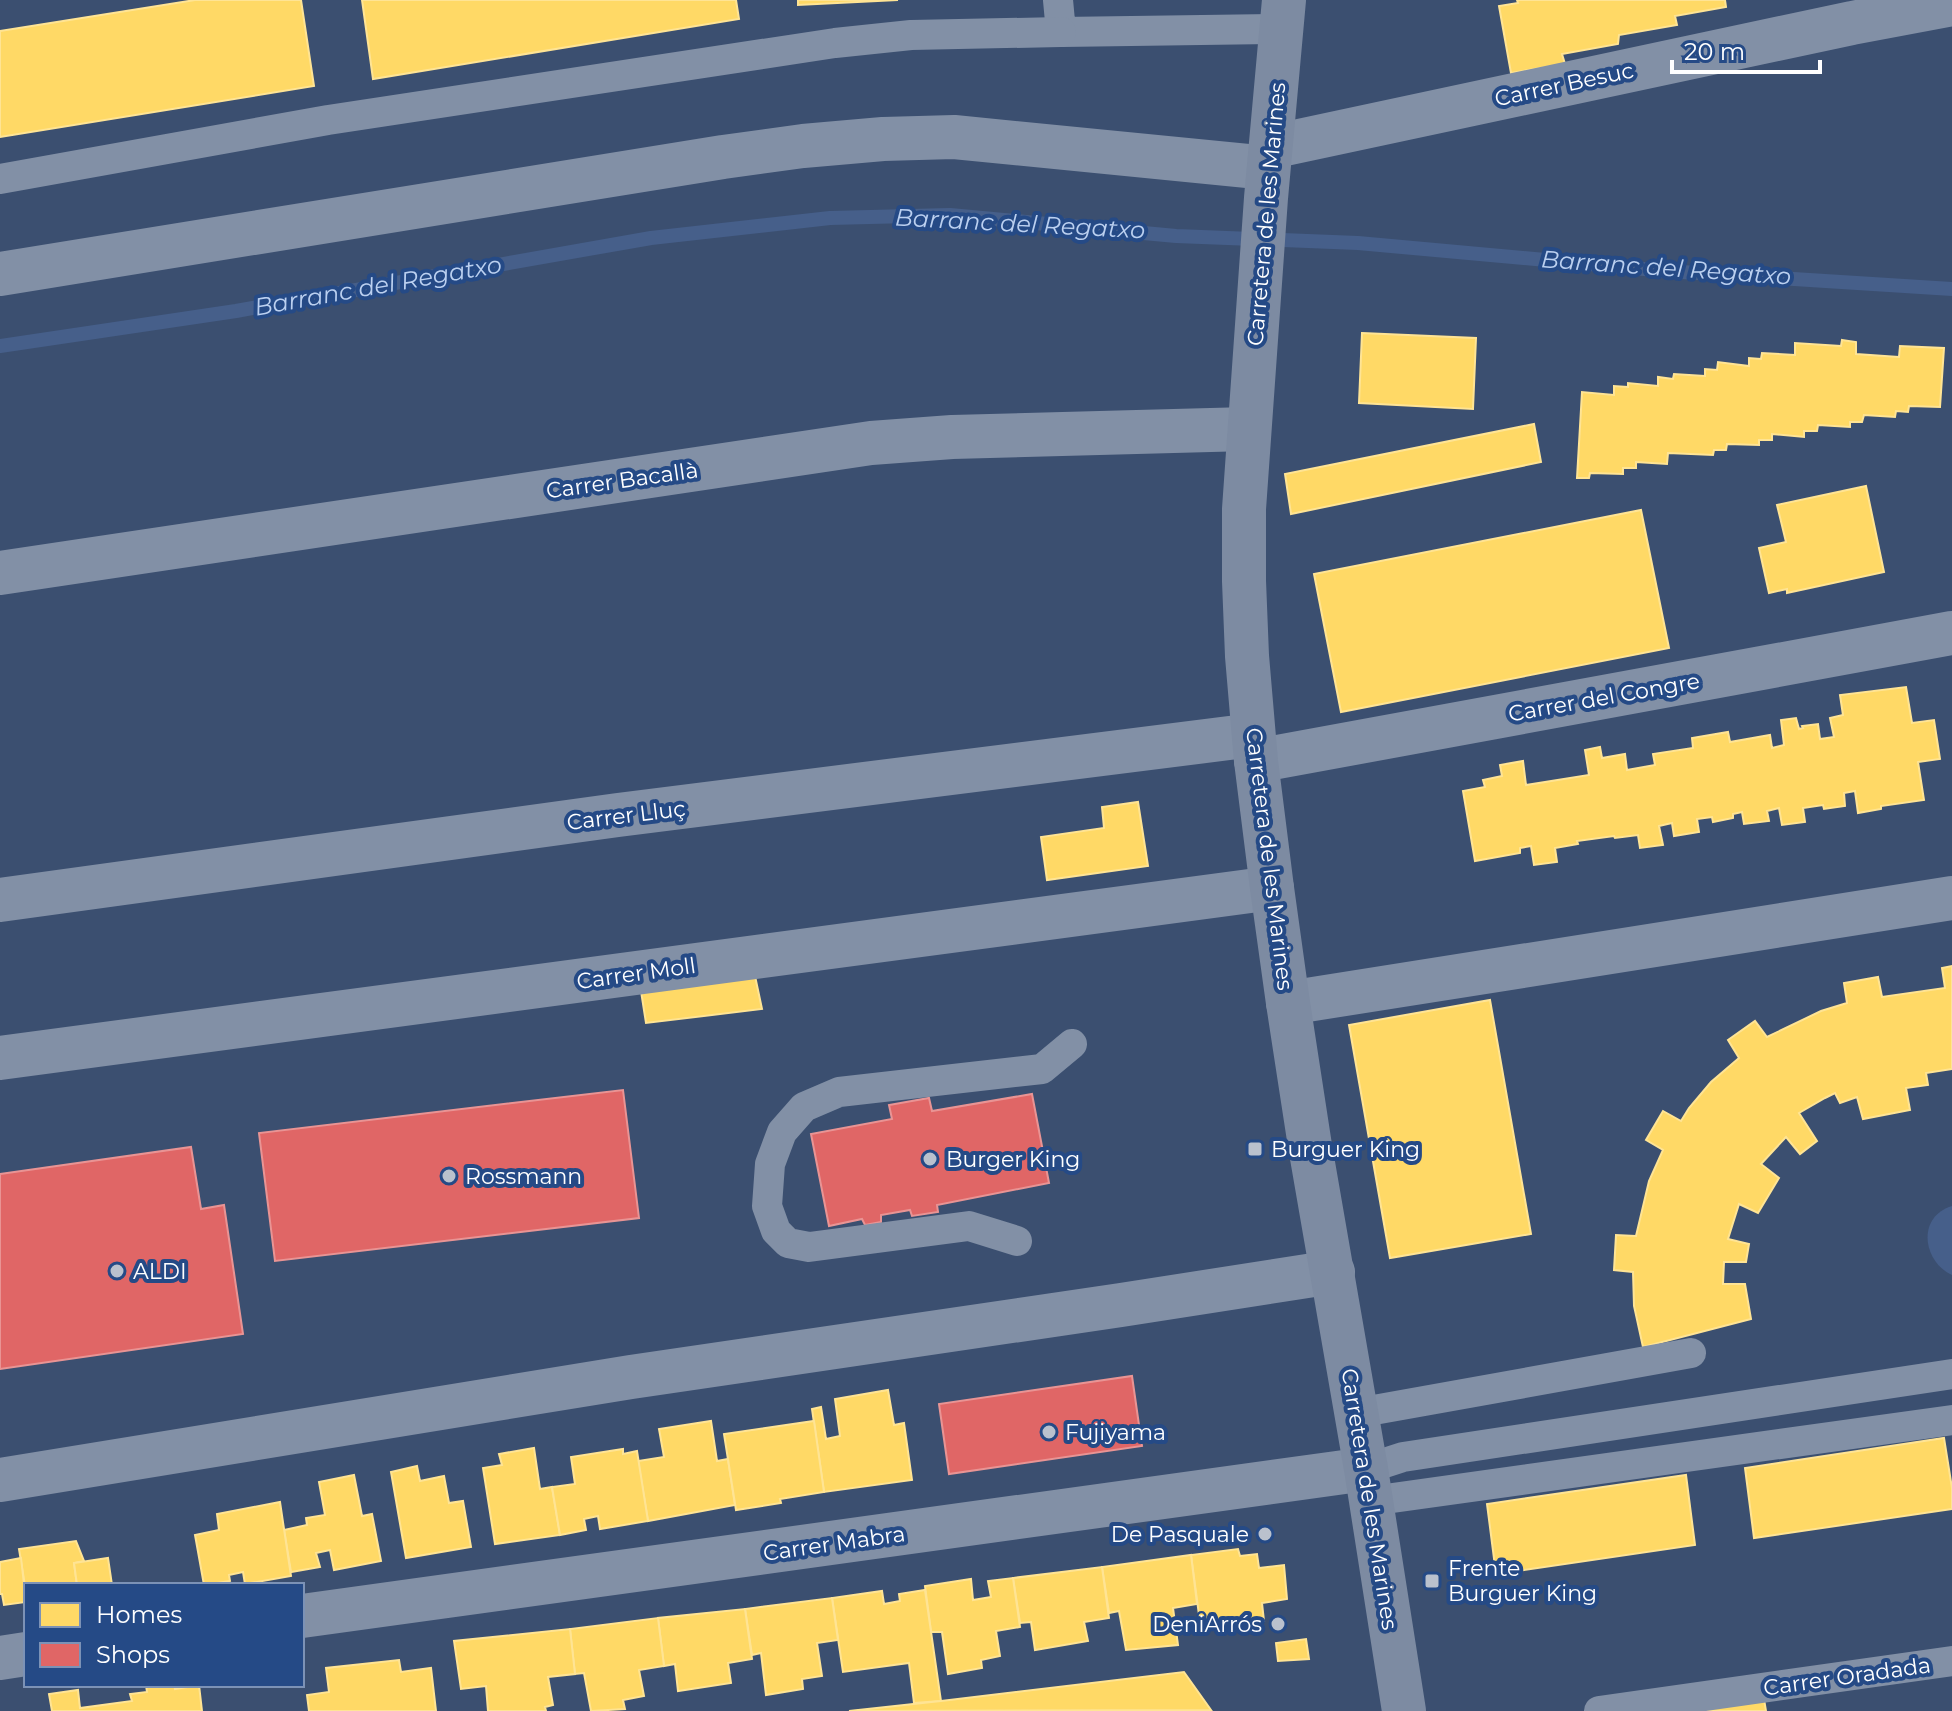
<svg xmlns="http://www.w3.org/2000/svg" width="1952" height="1711" viewBox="0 0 1952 1711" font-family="Montserrat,sans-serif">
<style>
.water{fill:#465f8a}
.homes{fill:#ffd966;stroke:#ffe494;stroke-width:2}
.shops{fill:#e06666;stroke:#e99494;stroke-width:2}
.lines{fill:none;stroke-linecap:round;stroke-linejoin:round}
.stream{stroke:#465f8a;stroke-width:14}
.service{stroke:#8290a6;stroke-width:30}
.minor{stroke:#8290a6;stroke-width:44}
.secondary{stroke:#7d8ba2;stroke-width:44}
.poi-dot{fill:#bac1cd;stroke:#254a86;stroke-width:3}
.labels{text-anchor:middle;stroke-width:8;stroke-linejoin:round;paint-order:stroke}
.street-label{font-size:22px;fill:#fff;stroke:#254a86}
.poi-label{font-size:22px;fill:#fff;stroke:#254a86;text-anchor:start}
.water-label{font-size:24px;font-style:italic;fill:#bbd0f0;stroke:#254a86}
</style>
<rect width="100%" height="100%" fill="#3b4f70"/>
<!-- water -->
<path class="water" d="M 1952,1206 L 1952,1275 C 1923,1262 1916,1217 1952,1206 Z"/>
<!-- homes -->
<g class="homes">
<polygon points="195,0 301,0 314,86 0,137 0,31"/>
<polygon points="362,0 736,0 739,19 373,79"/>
<polygon points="798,0 898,0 798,5"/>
<polygon points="1517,0 1725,0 1726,7 1675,16 1677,25 1619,35 1618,44 1562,54 1565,64 1511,73 1499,6 1518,3"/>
<polygon points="1362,333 1476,338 1473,409 1359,403"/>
<polygon points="1842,340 1856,342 1856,354 1899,357 1900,346 1944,348 1940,407 1909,406 1908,412 1896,411 1895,417 1864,415 1862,422 1850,422 1850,427 1818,425 1817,431 1804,431 1804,437 1772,434 1772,440 1759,440 1759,445 1727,444 1726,450 1714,450 1713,455 1668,453 1667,464 1636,462 1636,468 1623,468 1623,474 1590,473 1589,478 1577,478 1582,392 1614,395 1614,386 1628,387 1628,383 1658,386 1658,377 1673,379 1674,374 1705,376 1705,369 1717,370 1718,362 1749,366 1749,358 1761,359 1762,353 1795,355 1795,343 1841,346"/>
<polygon points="1534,424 1541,462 1291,514 1285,474"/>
<polygon points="1866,486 1884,572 1787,593 1787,589 1769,593 1759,548 1786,542 1777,505"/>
<polygon points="1641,510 1669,648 1341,712 1314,574"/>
<polygon points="1906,687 1912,723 1934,720 1940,759 1918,762 1924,800 1881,806 1881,809 1858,813 1855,791 1844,793 1845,806 1824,809 1823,805 1803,808 1805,822 1782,825 1779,808 1767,811 1769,821 1744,824 1742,812 1733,814 1733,818 1713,822 1712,817 1697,819 1699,832 1674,836 1672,823 1659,826 1663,845 1640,848 1638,835 1615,838 1614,836 1577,841 1578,844 1555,848 1557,862 1534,865 1531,846 1520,848 1520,853 1475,861 1463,791 1485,787 1483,780 1502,776 1500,765 1523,761 1526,785 1589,775 1585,750 1600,747 1602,758 1625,754 1627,770 1655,765 1653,754 1693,748 1692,738 1728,732 1730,742 1770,735 1772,748 1784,745 1781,720 1796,718 1799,729 1803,728 1802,726 1818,724 1820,739 1834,737 1830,718 1843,715 1840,695"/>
<polygon points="1138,802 1148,866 1047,880 1041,837 1104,828 1102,807"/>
<polygon points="1952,966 1952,1069 1926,1073 1928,1085 1906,1088 1910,1110 1863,1119 1857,1097 1840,1103 1835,1093 1825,1098 1799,1113 1817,1141 1800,1154 1786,1137 1761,1164 1779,1178 1758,1213 1739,1204 1728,1239 1749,1244 1746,1262 1724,1262 1723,1284 1745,1284 1751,1319 1643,1347 1634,1306 1633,1272 1614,1270 1616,1235 1636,1236 1649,1181 1663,1150 1646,1140 1663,1111 1681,1121 1689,1108 1711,1082 1739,1058 1728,1040 1755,1021 1767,1037 1821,1011 1847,1003 1844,983 1878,977 1882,997 1945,988 1942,968"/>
<polygon points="755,976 762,1009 646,1023 641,991"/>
<polygon points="1490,1000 1531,1234 1390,1258 1349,1025"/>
<polygon points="888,1390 894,1425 904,1423 912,1480 824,1492 812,1409 821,1407 826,1439 840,1436 835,1399"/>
<polygon points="711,1421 717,1461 728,1459 735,1505 648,1521 638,1461 664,1457 659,1429"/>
<polygon points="814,1421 824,1492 780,1499 781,1503 736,1510 724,1434"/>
<polygon points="1944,1438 1952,1488 1952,1509 1754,1538 1745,1468"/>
<polygon points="534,1448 540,1489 552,1487 560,1535 495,1544 483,1468 502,1465 499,1454"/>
<polygon points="623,1449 623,1454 637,1451 648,1521 600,1529 598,1516 584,1519 586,1530 560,1535 552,1487 575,1484 571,1457"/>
<polygon points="417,1466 420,1481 444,1476 449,1503 463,1501 471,1547 406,1558 391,1472"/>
<polygon points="354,1475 362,1516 372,1514 381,1561 334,1570 330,1550 316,1553 320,1567 291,1572 284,1530 307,1525 306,1518 325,1515 319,1482"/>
<polygon points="1686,1475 1695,1545 1496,1574 1487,1504"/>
<polygon points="280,1502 291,1576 245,1584 243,1572 229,1575 230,1581 204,1585 195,1535 219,1530 217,1514"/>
<polygon points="76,1541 84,1561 74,1563 77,1585 26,1585 26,1592 19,1549"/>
<polygon points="1238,1549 1240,1556 1257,1554 1259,1568 1284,1565 1287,1599 1262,1603 1264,1621 1201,1630 1191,1555"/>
<polygon points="1191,1555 1197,1604 1173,1608 1178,1645 1126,1650 1119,1611 1109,1613 1102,1567"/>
<polygon points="21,1558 26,1602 4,1605 2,1594 0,1594 0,1562"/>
<polygon points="108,1558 112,1585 77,1585 74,1563"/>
<polygon points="1102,1567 1109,1618 1084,1622 1088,1641 1035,1650 1031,1622 1020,1623 1013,1578"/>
<polygon points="1013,1578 1020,1627 996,1631 1000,1656 981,1660 982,1668 948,1674 942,1632 931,1632 925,1586 971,1579 973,1600 991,1597 988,1581"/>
<polygon points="925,1590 941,1701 914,1703 909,1663 843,1672 832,1598 882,1591 884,1604 900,1601 899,1594"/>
<polygon points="832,1598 838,1640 817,1643 822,1676 802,1679 803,1689 766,1695 761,1653 752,1655 745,1609"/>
<polygon points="745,1609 752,1659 728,1663 731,1683 678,1691 675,1664 664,1666 658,1618"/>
<polygon points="658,1618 664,1666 639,1670 644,1696 623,1700 625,1709 591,1711 584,1673 575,1674 570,1629"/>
<polygon points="570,1629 575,1674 548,1677 553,1705 545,1707 546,1711 488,1711 486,1686 461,1689 454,1641"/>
<polygon points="1306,1639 1309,1659 1278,1661 1276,1643"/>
<polygon points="399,1660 401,1672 431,1668 436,1711 309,1711 307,1695 329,1692 326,1668"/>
<polygon points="1184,1672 1211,1710 849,1711 941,1701"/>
<polygon points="146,1685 174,1685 175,1689 199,1685 202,1711 52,1711 49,1694 78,1690 80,1708 132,1701 130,1694 147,1692"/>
<polygon points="1763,1693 1766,1711 1662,1711"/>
</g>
<!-- shops -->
<g class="shops">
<polygon points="623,1090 639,1218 275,1261 259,1133"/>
<polygon points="1032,1094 1049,1183 937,1205 938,1212 912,1216 910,1210 881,1215 881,1222 865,1225 862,1219 829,1226 811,1134 892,1119 889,1105 929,1098 932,1111"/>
<polygon points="191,1147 201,1209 224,1205 243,1334 0,1369 0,1174"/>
<polygon points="1132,1376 1142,1446 949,1474 939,1404"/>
</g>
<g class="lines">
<!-- stream -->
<polyline class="stream" points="0,346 236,311 651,238 830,218 950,215 1176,236 1358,243 1666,271 1952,289"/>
<!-- service -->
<g class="service">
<polyline points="1058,0 1061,32 1281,29"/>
<polyline points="0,179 328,120 835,43 911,35 1061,32"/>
<polyline points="1017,1241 969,1226 809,1247 788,1243 776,1231 767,1206 770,1164 782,1132 804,1107 839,1092 1042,1069 1072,1044"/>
<polyline points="1357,1413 1691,1353"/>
<polyline points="1366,1469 1403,1457 1952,1374"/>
<polyline points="1371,1501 1952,1420"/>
<polyline points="1599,1711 1952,1661"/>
</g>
<!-- minor -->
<g class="minor">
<polyline points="1271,147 1852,23 1952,4"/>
<polyline points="0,274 723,157 803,146 883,139 954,137 1268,168"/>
<polyline points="0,573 871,443 952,437 1248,429"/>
<polyline points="1256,761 1952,633"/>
<polyline points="0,900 618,815 1253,735"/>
<polyline points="1288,1003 1952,898"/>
<polyline points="0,1058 1272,888"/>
<polyline points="0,1480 631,1377 1121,1305 1333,1272"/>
<polyline points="302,1616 1366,1469"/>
<polyline points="0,1658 26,1654"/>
</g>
<!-- secondary -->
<polyline class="secondary" points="1284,0 1266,198 1244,509 1244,581 1247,656 1256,761 1272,888 1288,1003 1310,1146 1366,1469 1404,1711"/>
</g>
<!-- markers -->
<g class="poi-dot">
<rect x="1247" y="1141" width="16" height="16" rx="4"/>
<circle cx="930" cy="1159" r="8"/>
<circle cx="449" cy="1176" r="8"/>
<circle cx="117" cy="1271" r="8"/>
<circle cx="1049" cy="1432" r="8"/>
<circle cx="1265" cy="1534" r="8"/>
<rect x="1424" y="1573" width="16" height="16" rx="4"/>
<circle cx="1278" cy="1624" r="8"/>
</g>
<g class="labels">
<!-- street labels -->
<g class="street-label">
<text transform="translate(1564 84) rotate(-12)" y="8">Carrer Besuc</text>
<text transform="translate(1266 214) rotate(-85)" y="8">Carretera de les Marines</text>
<text transform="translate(622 480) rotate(-8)" y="8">Carrer Bacallà</text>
<text transform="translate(1604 697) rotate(-10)" y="8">Carrer del Congre</text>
<text transform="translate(626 815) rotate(-7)" y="8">Carrer Lluç</text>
<text transform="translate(1270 859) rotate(83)" y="8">Carretera de les Marines</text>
<text transform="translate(636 973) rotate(-8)" y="8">Carrer Moll</text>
<text transform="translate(1370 1499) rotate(81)" y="8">Carretera de les Marines</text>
<text transform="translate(834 1543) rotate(-8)" y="8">Carrer Mabra</text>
<text transform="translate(1847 1676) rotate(-8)" y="8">Carrer Oradada</text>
</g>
<!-- poi labels -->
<g class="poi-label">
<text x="1271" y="1157">Burguer King</text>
<text x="946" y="1167">Burger King</text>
<text x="465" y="1184">Rossmann</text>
<text x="133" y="1279">ALDI</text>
<text x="1065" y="1440">Fujiyama</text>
<text x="1249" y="1542" text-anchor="end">De Pasquale</text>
<text x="1448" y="1576">Frente<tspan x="1448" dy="25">Burguer King</tspan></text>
<text x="1262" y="1632" text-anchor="end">DeniArrós</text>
</g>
<!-- water labels -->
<g class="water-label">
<text transform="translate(1020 224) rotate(3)" y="8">Barranc del Regatxo</text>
<text transform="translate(1666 268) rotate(4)" y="8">Barranc del Regatxo</text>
<text transform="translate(378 286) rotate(-10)" y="8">Barranc del Regatxo</text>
</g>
</g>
<!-- legend -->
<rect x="24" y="1583" width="280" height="104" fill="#254a86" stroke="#7c92b6" stroke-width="2"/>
<rect x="40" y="1603" width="40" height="24" fill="#ffd966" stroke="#7c92b6" stroke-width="2"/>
<text x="96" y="1623" font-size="24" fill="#ffffff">Homes</text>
<rect x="40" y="1643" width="40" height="24" fill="#e06666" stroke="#7c92b6" stroke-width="2"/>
<text x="96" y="1663" font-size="24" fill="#ffffff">Shops</text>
<!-- scale -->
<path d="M1672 60v12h148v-12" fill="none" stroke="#ffffff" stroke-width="4"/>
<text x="1684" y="60" font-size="24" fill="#ffffff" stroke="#254a86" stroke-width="6" paint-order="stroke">20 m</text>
</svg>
